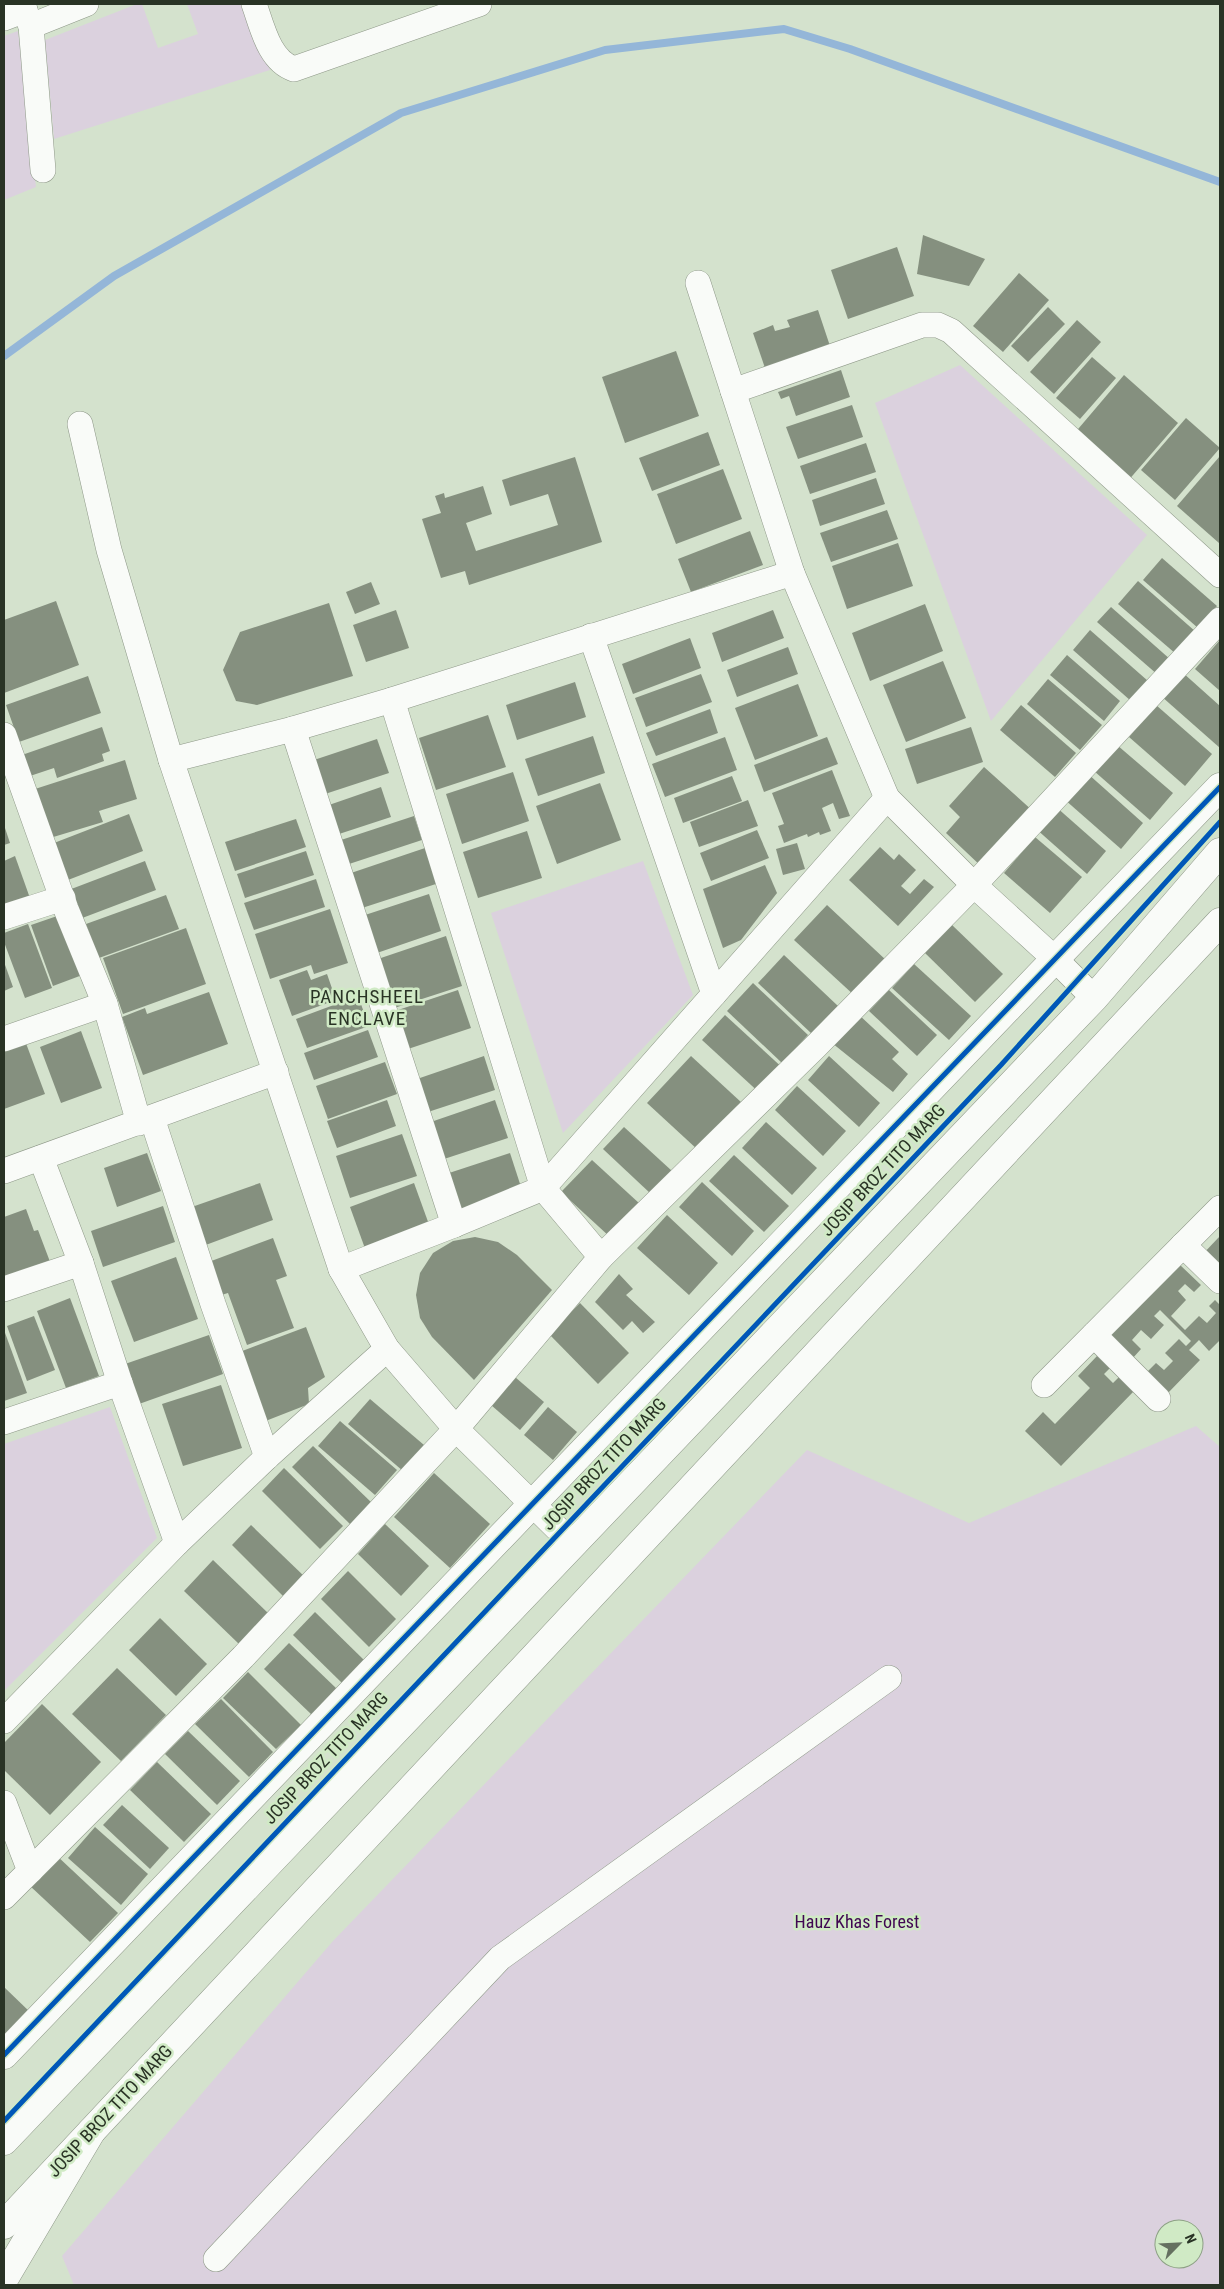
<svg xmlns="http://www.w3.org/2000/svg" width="1224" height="2289" viewBox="0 0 1224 2289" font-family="'Roboto Condensed',sans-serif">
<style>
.green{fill:#dbd1de;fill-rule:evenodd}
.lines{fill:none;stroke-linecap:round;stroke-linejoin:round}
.stream{stroke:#94b6d8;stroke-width:8}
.building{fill:#85907f}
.minor-casing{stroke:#8e9888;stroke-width:26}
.tertiary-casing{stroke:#8e9888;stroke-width:29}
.secondary-casing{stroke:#8e9888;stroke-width:29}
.primary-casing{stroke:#8e9888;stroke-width:29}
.minor{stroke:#f9fbf8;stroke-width:25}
.tertiary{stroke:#f9fbf8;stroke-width:28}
.secondary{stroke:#f9fbf8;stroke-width:28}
.primary{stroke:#f9fbf8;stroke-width:28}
.cycleway-casing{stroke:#d0eac5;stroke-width:8}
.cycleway{stroke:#0057b8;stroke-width:5}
.labels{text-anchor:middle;stroke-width:5;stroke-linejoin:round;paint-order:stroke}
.street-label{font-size:18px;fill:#293325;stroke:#d0eac5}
.park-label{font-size:18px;fill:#400752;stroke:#d0eac5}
.neighbourhood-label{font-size:19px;letter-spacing:1px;fill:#293325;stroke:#d0eac5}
</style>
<rect width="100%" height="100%" fill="#d4e2cd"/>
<!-- green -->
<g class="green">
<polygon points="137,4 142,4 158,48 198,34 187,4 245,4 270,70 54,139 45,40"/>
<polygon points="18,31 36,187 4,200 4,36"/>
<polygon points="960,365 1147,535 991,721 875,403"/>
<polygon points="643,861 693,995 563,1133 491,913"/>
<polygon points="110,1407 157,1538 4,1691 4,1444"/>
<path d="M 1196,1426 L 1220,1447 L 1220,2285 L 74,2285 L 62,2256 L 333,1941 L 807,1450 L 969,1523 ZM 1164,2229 L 1194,2229 L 1194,2259 L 1164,2259 Z"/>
</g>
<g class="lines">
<!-- stream -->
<polyline class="stream" points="4,356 114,276 401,113 605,50 784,29 850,49 1220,182"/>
</g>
<!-- building -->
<g class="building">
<polygon points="923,235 985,259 969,286 917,274"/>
<polygon points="897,247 914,296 848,319 831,270"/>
<polygon points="1019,273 1049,300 1003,352 973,326"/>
<polygon points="1048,307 1065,324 1028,362 1011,346"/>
<polygon points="818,310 830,346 765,368 753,333 773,325 775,331 790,327 787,320"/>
<polygon points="1077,320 1101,342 1054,394 1030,372"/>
<polygon points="676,351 699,416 625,443 602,377"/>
<polygon points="1092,357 1116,378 1080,419 1056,398"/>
<polygon points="841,370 850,397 796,416 789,396 781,399 778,392"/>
<polygon points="1124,375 1178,423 1127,482 1073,435"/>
<polygon points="852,405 863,437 798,459 786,427"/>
<polygon points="1186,418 1220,448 1175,500 1141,470"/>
<polygon points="708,432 720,465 652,491 639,458"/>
<polygon points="866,443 876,472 810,494 800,466"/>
<polygon points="1220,456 1220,541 1219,543 1177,506"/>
<polygon points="575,457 602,542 469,585 465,571 441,578 422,519 441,513 435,496 444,493 445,498 483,486 492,514 466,523 476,551 558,525 548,494 510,506 502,480"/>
<polygon points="723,469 742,519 676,544 657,494"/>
<polygon points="876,478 885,504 820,526 812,500"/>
<polygon points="887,510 898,539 831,562 820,533"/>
<polygon points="750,531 763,565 691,592 678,559"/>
<polygon points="898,543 913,586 847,609 832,566"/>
<polygon points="1162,558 1217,606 1198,628 1143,580"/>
<polygon points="1138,581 1196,632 1176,654 1118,604"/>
<polygon points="371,582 380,604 355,614 346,592"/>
<polygon points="56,601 79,665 4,693 4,620"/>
<polygon points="329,603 353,676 257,705 236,701 223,670 240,632"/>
<polygon points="925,604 943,651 870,681 852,633"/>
<polygon points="1111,607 1171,660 1158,675 1097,622"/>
<polygon points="396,610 409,648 366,662 353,625"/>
<polygon points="773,610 784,638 722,662 712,633"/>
<polygon points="1090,630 1148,681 1131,701 1073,650"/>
<polygon points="690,638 701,668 633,694 622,664"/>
<polygon points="1220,640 1220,691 1195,669"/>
<polygon points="788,647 798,674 737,697 727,670"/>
<polygon points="1067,655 1120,701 1104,721 1050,675"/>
<polygon points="943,661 966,718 906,742 883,685"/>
<polygon points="1182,672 1220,706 1220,748 1161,696"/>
<polygon points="701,674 712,702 646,727 635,698"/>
<polygon points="88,676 101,713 19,742 6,705"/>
<polygon points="1048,679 1102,725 1080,750 1027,704"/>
<polygon points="575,682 586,717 517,740 506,705"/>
<polygon points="798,684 818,736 755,760 735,708"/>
<polygon points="1021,705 1076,753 1055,777 1000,730"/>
<polygon points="1156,705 1212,754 1185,786 1129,737"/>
<polygon points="710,709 718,733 656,756 646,733"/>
<polygon points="488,715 506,767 436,790 419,738"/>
<polygon points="102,727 110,751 102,754 104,761 57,778 54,768 30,776 22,755"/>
<polygon points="971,727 983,762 917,784 905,749"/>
<polygon points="593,736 605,773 538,796 525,759"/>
<polygon points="725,737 737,770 665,797 652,764"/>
<polygon points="827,737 838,764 764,792 754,765"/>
<polygon points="377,739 389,773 325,794 314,760"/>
<polygon points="1117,745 1173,793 1150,820 1094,771"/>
<polygon points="125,760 137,799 99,811 103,822 50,838 35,789"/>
<polygon points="984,767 1034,812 983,868 946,833 960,817 949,806"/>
<polygon points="832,770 850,816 839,819 833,803 822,808 831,831 820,835 819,832 808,837 807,834 784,843 778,826 784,824 772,793"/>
<polygon points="513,772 529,821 462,844 446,794"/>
<polygon points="1087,773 1143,823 1121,849 1064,799"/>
<polygon points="732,776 742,801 683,823 674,798"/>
<polygon points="600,783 621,840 557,864 536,806"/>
<polygon points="381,787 391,817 339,834 329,805"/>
<polygon points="748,800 758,826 699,847 690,822"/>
<polygon points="1055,806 1106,851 1087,874 1035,828"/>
<polygon points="129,814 143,851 68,880 54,843"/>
<polygon points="414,816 422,840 346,865 338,841"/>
<polygon points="296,819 306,847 235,871 225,842"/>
<polygon points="4,825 10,843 4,845"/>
<polygon points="757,830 769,858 711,881 700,853"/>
<polygon points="527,831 542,878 478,898 463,852"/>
<polygon points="1035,837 1082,877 1050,913 1004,873"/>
<polygon points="797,843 805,869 783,875 776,849"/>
<polygon points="428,847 439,883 362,908 351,873"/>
<polygon points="880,847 894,860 899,854 916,870 901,886 910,894 924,879 934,887 898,926 849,880"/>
<polygon points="306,851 314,875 245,898 237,874"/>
<polygon points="15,856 31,901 4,911 4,861"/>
<polygon points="145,861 156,890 77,920 66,891"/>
<polygon points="765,865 777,893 741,940 723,948 703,889"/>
<polygon points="316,879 325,907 254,930 244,903"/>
<polygon points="429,894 441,931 374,954 362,916"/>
<polygon points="166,895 179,929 99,958 86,924"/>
<polygon points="827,905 887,961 855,996 794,940"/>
<polygon points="330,909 348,963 314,974 311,965 270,979 255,934"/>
<polygon points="63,914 85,974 53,986 31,925"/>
<polygon points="28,924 52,988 25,998 4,942 4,933"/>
<polygon points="952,925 1003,974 975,1002 925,953"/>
<polygon points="186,928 206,984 123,1014 103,958"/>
<polygon points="446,936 462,986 388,1010 372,961"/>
<polygon points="784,955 838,1006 812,1034 758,983"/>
<polygon points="4,962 13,987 4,991"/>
<polygon points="914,964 971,1016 949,1040 892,988"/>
<polygon points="307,970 311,980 327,974 336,1000 292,1016 279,980"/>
<polygon points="753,983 808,1035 782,1063 727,1011"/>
<polygon points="458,990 471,1028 408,1049 395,1011"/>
<polygon points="889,990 937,1035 917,1056 869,1011"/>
<polygon points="209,992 228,1044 143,1075 122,1017 145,1008 147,1014"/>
<polygon points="358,996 369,1026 307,1048 296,1019"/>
<polygon points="858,1014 899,1052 892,1059 908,1074 893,1092 832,1043"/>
<polygon points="725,1015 786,1071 763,1096 702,1040"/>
<polygon points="368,1030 378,1057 314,1080 304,1053"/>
<polygon points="81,1031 102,1088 61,1103 40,1047"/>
<polygon points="24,1038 45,1094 4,1109 4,1045"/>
<polygon points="484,1056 495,1090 428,1112 417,1079"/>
<polygon points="691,1056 742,1103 698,1150 647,1103"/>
<polygon points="829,1056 880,1103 859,1127 808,1080"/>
<polygon points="385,1062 397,1094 328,1119 316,1086"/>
<polygon points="797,1086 846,1131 823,1156 775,1110"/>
<polygon points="387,1100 396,1126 337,1148 327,1121"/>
<polygon points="495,1100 508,1138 438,1161 425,1124"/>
<polygon points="766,1122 817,1168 792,1195 742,1148"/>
<polygon points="624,1127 672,1171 651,1194 603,1149"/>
<polygon points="402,1134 417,1176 350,1198 336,1156"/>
<polygon points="147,1153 161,1191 117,1207 104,1168"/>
<polygon points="510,1153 522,1190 458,1211 446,1174"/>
<polygon points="734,1155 789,1206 764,1232 709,1181"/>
<polygon points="592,1160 640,1204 610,1237 561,1192"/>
<polygon points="702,1182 754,1231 732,1256 679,1207"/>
<polygon points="260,1183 273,1220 203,1246 189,1208"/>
<polygon points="414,1183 431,1230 367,1254 350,1207"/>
<polygon points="163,1206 175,1242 103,1267 91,1231"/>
<polygon points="26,1209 34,1231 38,1230 52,1267 4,1276 4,1217"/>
<polygon points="667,1215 718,1263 689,1295 637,1248"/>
<polygon points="1220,1236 1220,1274 1201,1256"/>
<polygon points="475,1237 498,1242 517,1255 552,1290 474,1380 432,1337 420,1318 416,1295 420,1273 433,1253 453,1241"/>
<polygon points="273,1238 287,1276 276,1280 294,1328 247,1345 228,1293 218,1296 206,1263"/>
<polygon points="176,1257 198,1319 134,1342 111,1281"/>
<polygon points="1179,1264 1201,1285 1194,1292 1185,1284 1178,1291 1186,1300 1171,1316 1185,1330 1199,1316 1207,1323 1216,1313 1209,1306 1215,1300 1220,1305 1220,1340 1209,1351 1199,1340 1189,1350 1200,1360 1167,1394 1146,1373 1156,1363 1164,1370 1173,1361 1165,1353 1179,1339 1186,1346 1191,1341 1160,1310 1154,1316 1164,1325 1151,1339 1141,1330 1132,1340 1141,1349 1132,1359 1109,1336"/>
<polygon points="619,1274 633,1289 626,1295 655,1322 643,1333 632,1321 623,1330 595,1302"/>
<polygon points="70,1298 99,1376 66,1388 37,1311"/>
<polygon points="580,1303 629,1353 598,1384 549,1334"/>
<polygon points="34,1316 55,1370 27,1381 7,1326"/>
<polygon points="306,1327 325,1377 308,1388 309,1404 263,1422 237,1353"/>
<polygon points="4,1330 27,1393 4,1401"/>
<polygon points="209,1335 223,1374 139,1404 125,1364"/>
<polygon points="1097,1356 1110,1368 1104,1374 1113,1383 1119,1377 1134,1391 1061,1466 1025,1431 1043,1412 1055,1424 1090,1388 1078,1376"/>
<polygon points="515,1377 544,1402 520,1430 491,1405"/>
<polygon points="221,1385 242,1448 183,1466 162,1404"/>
<polygon points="370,1399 424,1445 403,1471 348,1424"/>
<polygon points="548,1407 577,1432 553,1460 524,1435"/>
<polygon points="340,1421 397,1470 375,1495 318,1446"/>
<polygon points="313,1446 373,1504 352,1526 292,1467"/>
<polygon points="284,1468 343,1526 320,1549 262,1491"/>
<polygon points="434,1473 490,1524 450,1568 394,1517"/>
<polygon points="385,1524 429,1566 401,1596 358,1554"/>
<polygon points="251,1525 306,1578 286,1599 232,1545"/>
<polygon points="213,1560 269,1614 239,1644 184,1591"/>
<polygon points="348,1571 396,1619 369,1647 321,1599"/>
<polygon points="315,1612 365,1661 342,1683 293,1635"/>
<polygon points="160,1618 207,1664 176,1696 129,1650"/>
<polygon points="289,1643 337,1689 312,1715 264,1669"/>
<polygon points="117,1668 166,1715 121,1761 72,1714"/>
<polygon points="248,1672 301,1725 276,1749 223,1698"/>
<polygon points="221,1699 273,1752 249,1777 195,1724"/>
<polygon points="42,1704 101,1762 50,1815 4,1770 4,1743"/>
<polygon points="188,1731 240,1781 217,1805 165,1754"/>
<polygon points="157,1762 211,1814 184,1842 130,1790"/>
<polygon points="122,1805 169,1848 150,1869 103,1825"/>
<polygon points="95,1827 148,1874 121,1905 68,1858"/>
<polygon points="56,1855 118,1913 90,1942 29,1885"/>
<polygon points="4,1987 32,2014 4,2039"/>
</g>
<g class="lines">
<!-- minor casing -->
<g class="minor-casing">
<g id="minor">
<polyline points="22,4 31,26 86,4"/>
<path d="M 254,4 C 262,26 269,61 294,69 L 479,4"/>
<polyline points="4,18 25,10"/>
<polyline points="31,26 43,170"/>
<polyline points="698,283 792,573"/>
<polyline points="733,391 922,325 938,325 951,331 1220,575"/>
<polyline points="80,424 109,550 171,760 341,1269 387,1349 456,1429 573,1544"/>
<polyline points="591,636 714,994"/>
<polyline points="392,700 792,573 887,798"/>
<polyline points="293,729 454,1225"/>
<polyline points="4,735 66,909 105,1004 139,1123"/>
<polyline points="4,917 63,898"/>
<polyline points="4,1039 105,1004"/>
<polyline points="152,1118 213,1304 267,1457"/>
<polyline points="41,1158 81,1263 120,1383 177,1543 267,1457 387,1349"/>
<polyline points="4,1171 276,1072"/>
<polyline points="1183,1245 1220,1281"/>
<polyline points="601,1257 816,1046 974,885 1220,620"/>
<polyline points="341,1269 454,1225 543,1188 887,798 974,885 1056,960 1094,998"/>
<polyline points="4,1289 81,1263"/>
<polyline points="1094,1335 1158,1399"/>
<polyline points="1044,1385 1220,1208"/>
<polyline points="4,1422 120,1383"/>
<polyline points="4,1721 177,1543"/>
<polyline points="4,1803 30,1871 4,1897"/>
<polyline points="30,1871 243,1657 456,1429 601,1257 543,1188 392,700 293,729 171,760"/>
<polyline points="216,2259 500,1958 889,1678"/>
</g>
</g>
<!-- tertiary casing -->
<g class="tertiary-casing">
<polyline id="tertiary" points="4,2055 1220,787"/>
</g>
<!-- secondary casing -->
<g class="secondary-casing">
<g id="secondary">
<polyline points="4,2141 1094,998 1220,852"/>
<polyline points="4,2225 1220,922"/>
</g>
</g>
<!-- primary casing -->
<g class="primary-casing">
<polyline id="primary" points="4,2279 91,2132"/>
</g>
<!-- minor -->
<use href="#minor" class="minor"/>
<!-- tertiary -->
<use href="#tertiary" class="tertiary"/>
<!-- secondary -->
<use href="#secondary" class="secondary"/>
<!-- primary -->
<use href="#primary" class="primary"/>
<!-- cycleway casing -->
<g class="cycleway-casing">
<g id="cycleway">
<polyline points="4,2055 1220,787"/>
<polyline points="4,2121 1001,1065 1220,822"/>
</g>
</g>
<!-- cycleway -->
<use href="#cycleway" class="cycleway"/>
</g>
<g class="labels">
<!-- street labels -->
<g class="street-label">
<text transform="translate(883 1170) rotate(-47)" y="6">JOSIP BROZ TITO MARG</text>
<text transform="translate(604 1464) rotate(-47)" y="6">JOSIP BROZ TITO MARG</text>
<text transform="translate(326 1758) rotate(-47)" y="6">JOSIP BROZ TITO MARG</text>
<text transform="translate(110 2111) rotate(-47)" y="6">JOSIP BROZ TITO MARG</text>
</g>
<!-- park labels -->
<g class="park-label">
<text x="857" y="1928">Hauz Khas Forest</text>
</g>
<!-- neighbourhood labels -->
<g class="neighbourhood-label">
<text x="367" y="1003">PANCHSHEEL<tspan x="367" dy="22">ENCLAVE</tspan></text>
</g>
</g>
<!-- border -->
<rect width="1224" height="2289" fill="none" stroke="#293325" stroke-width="10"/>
<!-- north arrow -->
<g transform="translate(1179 2244) rotate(66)"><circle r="24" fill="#d0eac5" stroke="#8da185"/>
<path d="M0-4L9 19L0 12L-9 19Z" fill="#657060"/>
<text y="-8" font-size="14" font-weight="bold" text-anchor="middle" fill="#293325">N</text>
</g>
</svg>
